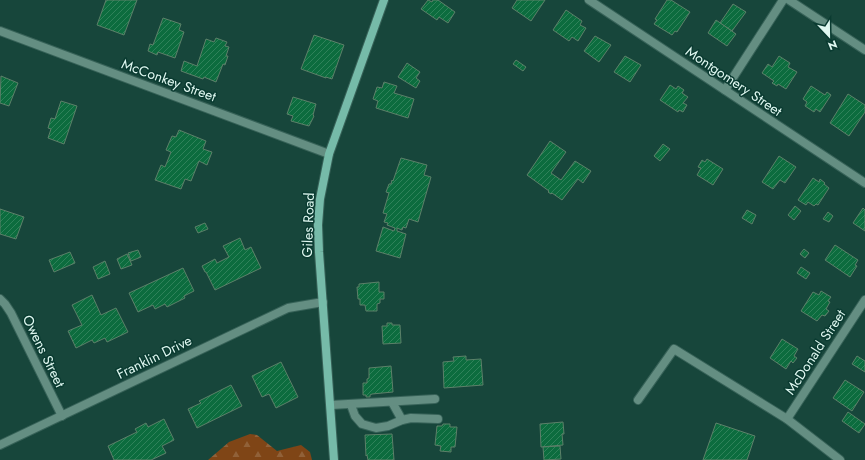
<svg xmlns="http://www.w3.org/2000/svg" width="865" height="460" viewBox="0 0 865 460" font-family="Jost,sans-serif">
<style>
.forest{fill:url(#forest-firs)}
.building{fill:url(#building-hatch);stroke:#5c8069}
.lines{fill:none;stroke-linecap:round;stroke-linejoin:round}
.lane-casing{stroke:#376258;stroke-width:10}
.street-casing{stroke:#376258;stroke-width:10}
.secondary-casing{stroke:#376258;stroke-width:10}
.lane{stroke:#648e82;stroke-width:8}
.street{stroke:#648e82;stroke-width:8}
.secondary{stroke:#76bba9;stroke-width:8}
.labels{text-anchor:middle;stroke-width:3;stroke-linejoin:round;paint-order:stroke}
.street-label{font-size:14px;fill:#e0f8f1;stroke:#0a3b31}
</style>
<defs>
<pattern id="forest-firs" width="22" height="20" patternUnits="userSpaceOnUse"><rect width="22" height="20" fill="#7f4516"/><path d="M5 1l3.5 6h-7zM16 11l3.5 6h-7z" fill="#916138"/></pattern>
<pattern id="building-hatch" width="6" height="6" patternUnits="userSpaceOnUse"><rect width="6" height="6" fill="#0c6c3e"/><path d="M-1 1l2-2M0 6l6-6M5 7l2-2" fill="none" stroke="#2f825a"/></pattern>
</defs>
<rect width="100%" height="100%" fill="#17463b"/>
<!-- forest -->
<polygon class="forest" points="250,434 257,435 277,451 301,445 310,452 312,460 208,460 229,442"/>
<!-- building -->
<g class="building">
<polygon points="106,0 137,0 124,35 97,25"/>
<polygon points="428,0 432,2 433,0 438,0 455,12 448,23 439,17 437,20 421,9"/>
<polygon points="517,0 545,0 531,21 512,8"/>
<polygon points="667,0 671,0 690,12 677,32 675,31 672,35 654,24 657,20 655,19"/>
<polygon points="733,4 746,12 732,31 720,23"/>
<polygon points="566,10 582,21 580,25 586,28 578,41 572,37 569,41 553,30"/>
<polygon points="163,18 181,24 179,30 184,32 175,58 158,52 157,55 148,51 150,44 153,45"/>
<polygon points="716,20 736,34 727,46 708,33"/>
<polygon points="314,35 344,45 332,79 326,77 326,78 301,69"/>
<polygon points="595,36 611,45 599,62 584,51"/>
<polygon points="216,38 227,42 225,46 229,47 226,56 228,56 225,65 223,64 216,82 204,77 203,79 181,71 184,61 197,66 206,39 214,42"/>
<polygon points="625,56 641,65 630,82 614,72"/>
<polygon points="779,56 790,63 788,67 797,72 786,89 778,84 777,86 772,83 774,81 762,73 768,64 772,67"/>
<polygon points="516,60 526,67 523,71 513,64"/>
<polygon points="407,63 420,72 416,78 420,81 416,88 398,77"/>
<polygon points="1,76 18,83 9,106 0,103"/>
<polygon points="384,82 397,86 394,93 414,99 408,118 376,108 378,101 373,99 377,87 382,88"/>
<polygon points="670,85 676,89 678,86 684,90 682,93 688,97 683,103 687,105 683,112 679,110 678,112 660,100"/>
<polygon points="811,86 825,95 827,92 831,95 820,112 816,109 814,112 805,106 807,102 803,99"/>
<polygon points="848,94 865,105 865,112 849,136 830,123"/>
<polygon points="293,97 316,104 313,115 314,116 309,126 291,121 293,116 287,114"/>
<polygon points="61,101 77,106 64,144 48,138 51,129 48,128 51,118 55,119"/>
<polygon points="179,130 206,141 203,149 212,152 207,165 199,161 191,181 185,179 181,189 155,180 161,165 165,167 171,152 166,150 172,136 176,137"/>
<polygon points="550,141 566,152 551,173 561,180 575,161 591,171 583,183 578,179 562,200 552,193 551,194 548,192 549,191 527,175"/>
<polygon points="663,144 670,149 660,161 654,156"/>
<polygon points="779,156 796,167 785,183 780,180 773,189 762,182"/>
<polygon points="401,158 427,165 424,175 431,177 418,222 409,219 406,228 403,227 402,230 397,228 397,231 406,234 400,258 376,251 383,227 394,231 395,228 387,225 388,223 384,222 387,214 383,213 389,193 386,192 389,184 391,184 392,180 393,181"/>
<polygon points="707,159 723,169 713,185 697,175 701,168 698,167 702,160 705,162"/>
<polygon points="813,178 819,182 820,179 825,183 824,184 829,188 818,205 816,204 814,206 808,202 806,205 798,200"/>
<polygon points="795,206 801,211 794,220 788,215"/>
<polygon points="863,208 865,210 865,231 853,223"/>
<polygon points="0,209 24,217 16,239 0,234"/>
<polygon points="747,210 756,215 752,224 742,218"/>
<polygon points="828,212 833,216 829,222 823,219"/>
<polygon points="205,223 208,229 198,233 195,227"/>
<polygon points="240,238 245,250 251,247 261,268 215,290 206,272 205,272 202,266 215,259 217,263 229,257 223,246"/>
<polygon points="835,245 858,260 855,265 857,266 850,277 825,260"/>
<polygon points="804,249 809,253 805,258 800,254"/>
<polygon points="138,250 141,257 131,261 128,253"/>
<polygon points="70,252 75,263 54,272 49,260"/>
<polygon points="127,254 132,265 121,269 117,259"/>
<polygon points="105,261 110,274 98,279 93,267"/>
<polygon points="801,267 810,273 806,279 797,273"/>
<polygon points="183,268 194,291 184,296 185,298 167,307 165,304 155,309 153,305 138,312 129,293"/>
<polygon points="379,282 379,292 384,292 384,299 380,299 380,303 377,304 377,311 366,311 365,305 360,305 360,299 358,299 357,287 359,287 359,284"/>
<polygon points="821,291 831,297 828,301 830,302 826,309 829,311 825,316 822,315 817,321 801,311 813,292 819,295"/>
<polygon points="92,295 101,315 116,308 128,332 107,342 105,338 94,343 92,340 76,348 68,331 82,325 72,305"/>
<polygon points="387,323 392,323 392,325 400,325 401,343 383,344 382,326 387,326"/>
<polygon points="782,339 798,349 794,356 797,358 793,363 791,361 786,369 770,358"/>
<polygon points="466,356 466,360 481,359 483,385 444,388 443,362 454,361 453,357"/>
<polygon points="857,356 865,361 865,372 852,364"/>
<polygon points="281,362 298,397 276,408 269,394 262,397 252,376"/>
<polygon points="391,366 393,392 372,394 370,395 370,397 366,397 366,395 363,395 363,383 367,383 367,379 369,378 369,368"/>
<polygon points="845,380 864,392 852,411 833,398"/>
<polygon points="231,385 242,406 197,428 188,409 201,403 199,401"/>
<polygon points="848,412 865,424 859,433 842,421"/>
<polygon points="164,419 174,440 162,446 166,453 151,460 114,460 108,446 137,432 135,429 146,423 148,427"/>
<polygon points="563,422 564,434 562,434 563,445 541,447 540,424"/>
<polygon points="716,423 755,436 747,460 703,460"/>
<polygon points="443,424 450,424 450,427 457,427 455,447 451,447 451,452 440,451 441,446 435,445 437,426 442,426"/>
<polygon points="392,434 394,460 368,460 367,455 366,456 365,435"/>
<polygon points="560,446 561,459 544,460 543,447"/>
</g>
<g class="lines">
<!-- lane casing -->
<g class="lane-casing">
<g id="lane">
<polyline points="789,0 865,50"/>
<polyline points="638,400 674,349 787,419 840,460"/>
<polyline points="392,402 402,420"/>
<polyline points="331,405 435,399"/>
<polyline points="351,405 355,416 362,424 376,428 388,426 402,420 411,418 438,419"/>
</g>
</g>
<!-- street casing -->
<g class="street-casing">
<g id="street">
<polyline points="589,0 865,183"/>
<polyline points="0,31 329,154"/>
<polyline points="725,90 783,0"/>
<polyline points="0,299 5,304 11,313 62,416"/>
<polyline points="787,419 865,300"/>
<polyline points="0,445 288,308 323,302"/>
</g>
</g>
<!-- secondary casing -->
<g class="secondary-casing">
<polyline id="secondary" points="334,460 319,252 318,225 320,199 329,154 384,0"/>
</g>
<!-- lane -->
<use href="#lane" class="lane"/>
<!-- street -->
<use href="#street" class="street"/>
<!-- secondary -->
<use href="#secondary" class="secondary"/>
</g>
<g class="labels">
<!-- street labels -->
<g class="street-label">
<text transform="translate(169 80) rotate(20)" y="5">McConkey Street</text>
<text transform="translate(734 81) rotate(34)" y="5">Montgomery Street</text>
<text transform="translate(308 225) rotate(-88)" y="5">Giles Road</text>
<text transform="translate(44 351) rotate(64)" y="5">Owens Street</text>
<text transform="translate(815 352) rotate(-57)" y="5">McDonald Street</text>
<text transform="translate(154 357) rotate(-26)" y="5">Franklin Drive</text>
</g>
</g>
<!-- north arrow -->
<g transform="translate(829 36) rotate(158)" stroke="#0a3b31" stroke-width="3" paint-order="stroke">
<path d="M0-3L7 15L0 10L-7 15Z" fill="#e0f8f1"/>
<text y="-6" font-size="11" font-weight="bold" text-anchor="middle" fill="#e0f8f1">N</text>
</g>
</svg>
